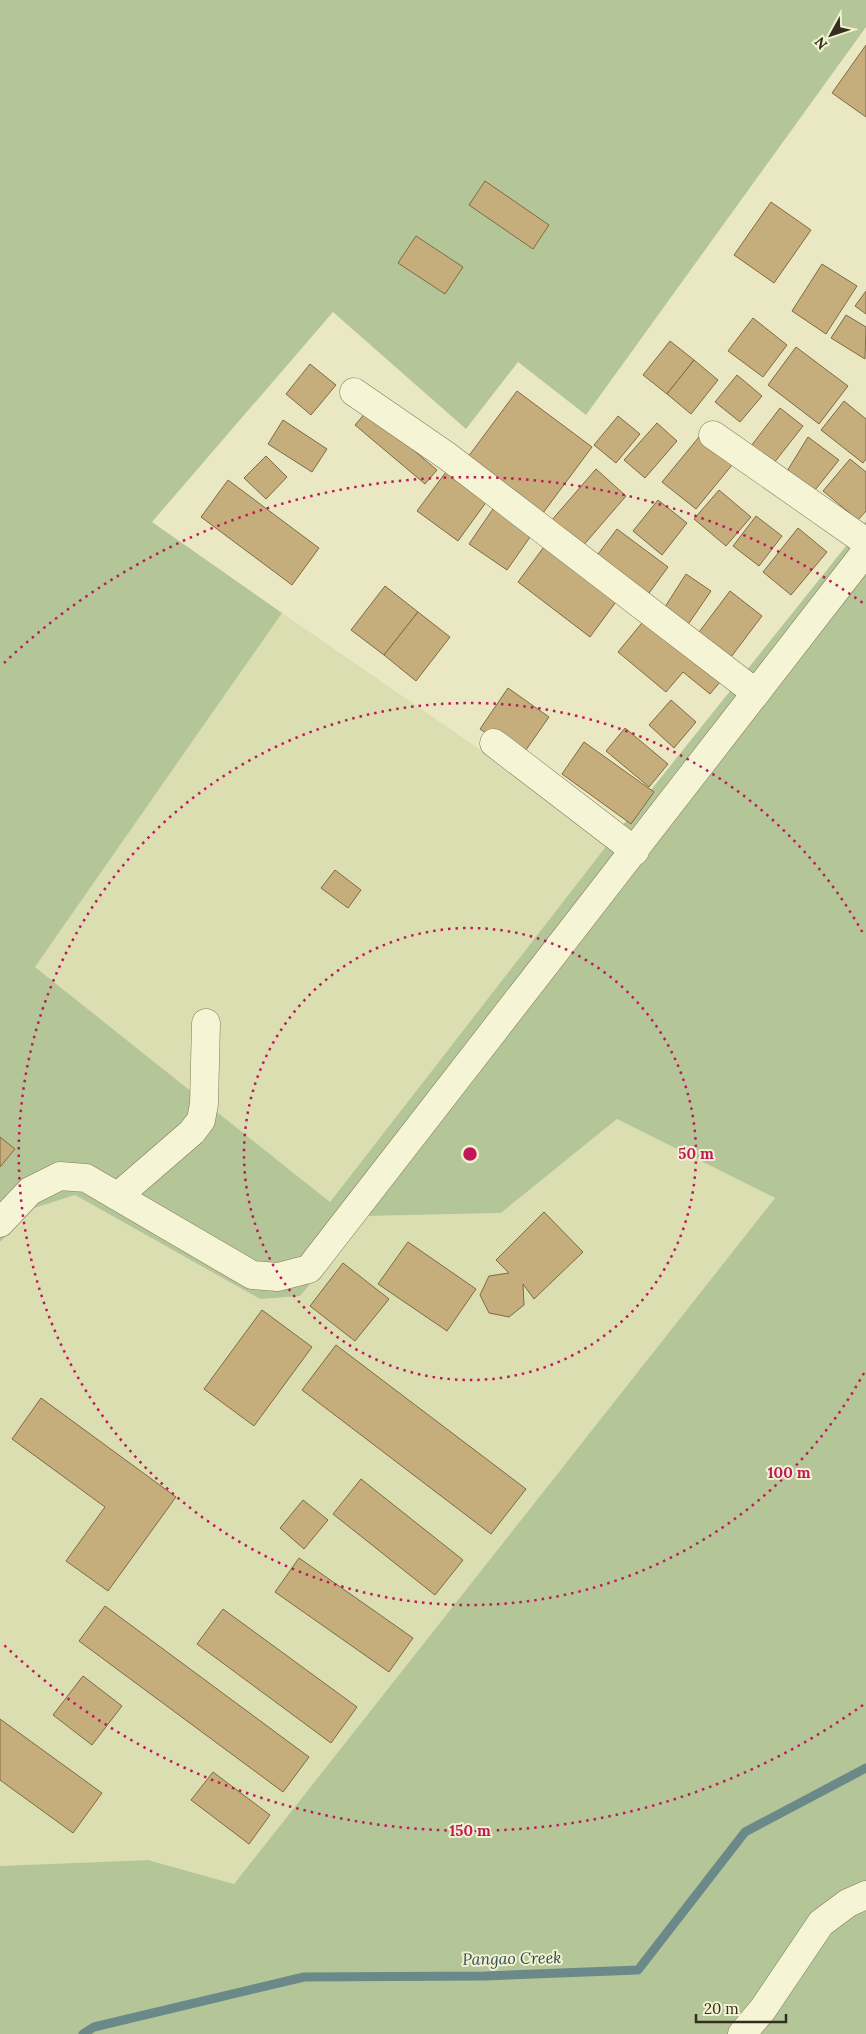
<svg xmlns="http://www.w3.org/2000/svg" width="866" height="2034" viewBox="0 0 866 2034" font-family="Lora,serif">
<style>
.farmland{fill:#dadeb1}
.green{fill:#b4c698}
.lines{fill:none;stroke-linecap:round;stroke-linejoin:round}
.stream{stroke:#6c898a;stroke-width:9}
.building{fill:#c5ad7c;stroke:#7f6b43}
.minor-casing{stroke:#827a5b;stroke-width:29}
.minor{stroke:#f5f4d5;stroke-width:28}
.ring{fill:none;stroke:#c2185b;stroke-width:2.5;stroke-dasharray:2.5 5}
.labels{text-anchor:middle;stroke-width:4;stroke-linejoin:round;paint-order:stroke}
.water-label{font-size:16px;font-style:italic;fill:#2e4a52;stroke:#f2f1d1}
.centre{fill:#c2185b;stroke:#f2f1d1;stroke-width:2.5}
.ring-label{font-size:15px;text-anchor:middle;font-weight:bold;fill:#c2185b;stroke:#f2f1d1;stroke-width:4;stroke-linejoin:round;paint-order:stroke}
</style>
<rect width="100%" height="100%" fill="#eae8c2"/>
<!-- farmland -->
<g class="farmland">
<polygon points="282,613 611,840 330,1202 35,967"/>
<polygon points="617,1119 775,1198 234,1884 148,1860 0,1866 0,1242 31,1209 75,1195 260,1299 367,1216 501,1213"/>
</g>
<!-- green -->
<polygon class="green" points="0,0 866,0 866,27 586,415 518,362 466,429 333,312 152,522 282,613 35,967 330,1202 611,840 866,521 866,2034 0,2034 0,1866 148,1860 234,1884 775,1198 617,1119 501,1213 367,1216 300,1296 260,1299 75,1195 31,1209 0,1242"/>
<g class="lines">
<!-- stream -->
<polyline class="stream" points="83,2034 94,2027 304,1977 485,1976 638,1970 745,1832 866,1768"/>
</g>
<!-- building -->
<g class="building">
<polygon points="866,45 866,117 832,93"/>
<polygon points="485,181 549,225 533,249 469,205"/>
<polygon points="771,202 811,230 774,283 734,255"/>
<polygon points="416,236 463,267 445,294 398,263"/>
<polygon points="822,264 857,286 826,334 792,311"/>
<polygon points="866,291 866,314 855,306"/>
<polygon points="846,315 866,327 865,359 831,338"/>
<polygon points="753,318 787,345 763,377 728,351"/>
<polygon points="670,341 694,360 667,394 643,375"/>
<polygon points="796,347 848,386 819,424 768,385"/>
<polygon points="694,360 718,380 691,414 667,394"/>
<polygon points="310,364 336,385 311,415 286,394"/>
<polygon points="737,375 762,396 740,422 715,402"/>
<polygon points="517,391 592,447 540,517 465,461"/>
<polygon points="844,401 866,419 866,459 863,463 821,430"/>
<polygon points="780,408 803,426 770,468 748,450"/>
<polygon points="367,411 437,470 425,484 355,425"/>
<polygon points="618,416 640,434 616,463 594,445"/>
<polygon points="283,420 327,449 312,472 268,444"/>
<polygon points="657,423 677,441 645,478 624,460"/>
<polygon points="699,437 732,465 696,509 662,482"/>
<polygon points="808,437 839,460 811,495 784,476"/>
<polygon points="266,456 287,477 266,499 244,478"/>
<polygon points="850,459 866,472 866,511 858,520 823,491"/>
<polygon points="596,469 626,496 582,547 551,521"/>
<polygon points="446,472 487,501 458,541 417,511"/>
<polygon points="228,480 319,548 292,585 201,517"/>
<polygon points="719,490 751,517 726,546 694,519"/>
<polygon points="658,500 687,523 662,555 633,531"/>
<polygon points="497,503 535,530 507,570 469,544"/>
<polygon points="756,516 782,536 759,566 733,546"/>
<polygon points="798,528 827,552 791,595 763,572"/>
<polygon points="617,529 668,567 644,600 592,562"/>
<polygon points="549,540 621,595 590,637 518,582"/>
<polygon points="686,574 711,591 687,626 663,610"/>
<polygon points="385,586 418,612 384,655 351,630"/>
<polygon points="730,591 762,616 728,661 696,636"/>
<polygon points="418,612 450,637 416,681 384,655"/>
<polygon points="646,618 725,676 710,694 683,672 666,692 618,652"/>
<polygon points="508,688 549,717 521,757 480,729"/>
<polygon points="671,700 696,722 674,748 649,725"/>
<polygon points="625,728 668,764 649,787 606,751"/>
<polygon points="584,742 654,792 631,824 562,774"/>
<polygon points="335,870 361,890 348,908 321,888"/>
<polygon points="0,1137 15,1149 0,1167"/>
<polygon points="544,1212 583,1252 534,1299 523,1284 524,1305 509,1317 489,1313 480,1295 489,1276 509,1273 496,1260"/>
<polygon points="408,1242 476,1289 447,1331 378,1284"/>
<polygon points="343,1263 389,1299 355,1341 310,1306"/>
<polygon points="262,1310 312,1347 254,1426 204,1389"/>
<polygon points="336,1345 526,1489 491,1534 302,1390"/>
<polygon points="41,1398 176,1497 108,1591 66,1561 105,1507 12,1439"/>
<polygon points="361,1479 463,1560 435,1595 333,1514"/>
<polygon points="303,1500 328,1520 304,1549 280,1528"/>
<polygon points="299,1558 413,1638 389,1672 275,1592"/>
<polygon points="105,1606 309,1757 283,1792 79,1641"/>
<polygon points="223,1609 357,1707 331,1743 197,1644"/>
<polygon points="83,1676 122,1706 92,1745 53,1715"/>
<polygon points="0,1719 102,1793 73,1833 0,1780"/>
<polygon points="213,1772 270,1815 249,1844 191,1800"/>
</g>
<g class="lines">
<!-- minor casing -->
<g class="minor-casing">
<g id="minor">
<polyline points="354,392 447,456 756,693"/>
<polyline points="713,435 866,542"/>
<polyline points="494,743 635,851"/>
<polyline points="118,1196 192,1132 201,1120 204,1104 206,1023"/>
<polyline points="0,1223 30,1191 60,1176 86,1178 252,1275 278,1277 309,1269 866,551"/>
<polyline points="742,2034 763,2009 821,1923 848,1903 866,1895"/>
</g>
</g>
<!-- minor -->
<use href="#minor" class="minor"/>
</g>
<!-- distance rings -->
<g class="ring">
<circle cx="470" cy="1154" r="226"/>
<path d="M864 1373A451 451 0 1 1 864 935"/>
<path d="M863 1705A677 677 0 0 1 4 1645M4 663A677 677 0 0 1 863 603"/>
</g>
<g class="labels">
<!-- water labels -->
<g class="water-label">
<text transform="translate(512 1958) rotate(-1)" y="6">Pangao Creek</text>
</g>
</g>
<circle cx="470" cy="1154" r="8" class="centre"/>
<g class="ring-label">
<text x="696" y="1159">50 m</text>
<text x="789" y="1478">100 m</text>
<text x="470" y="1836">150 m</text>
</g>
<!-- north arrow -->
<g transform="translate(831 35) rotate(230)" stroke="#f2f1d1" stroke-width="4" paint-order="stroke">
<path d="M0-4L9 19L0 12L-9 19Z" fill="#332e1e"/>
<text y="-8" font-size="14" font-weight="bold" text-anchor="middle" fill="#332e1e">N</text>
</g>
<!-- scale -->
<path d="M696 2014v8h90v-8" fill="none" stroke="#332e1e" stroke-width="2.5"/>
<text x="704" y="2014" font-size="15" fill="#332e1e" stroke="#f2f1d1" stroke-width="4" paint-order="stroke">20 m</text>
</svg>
